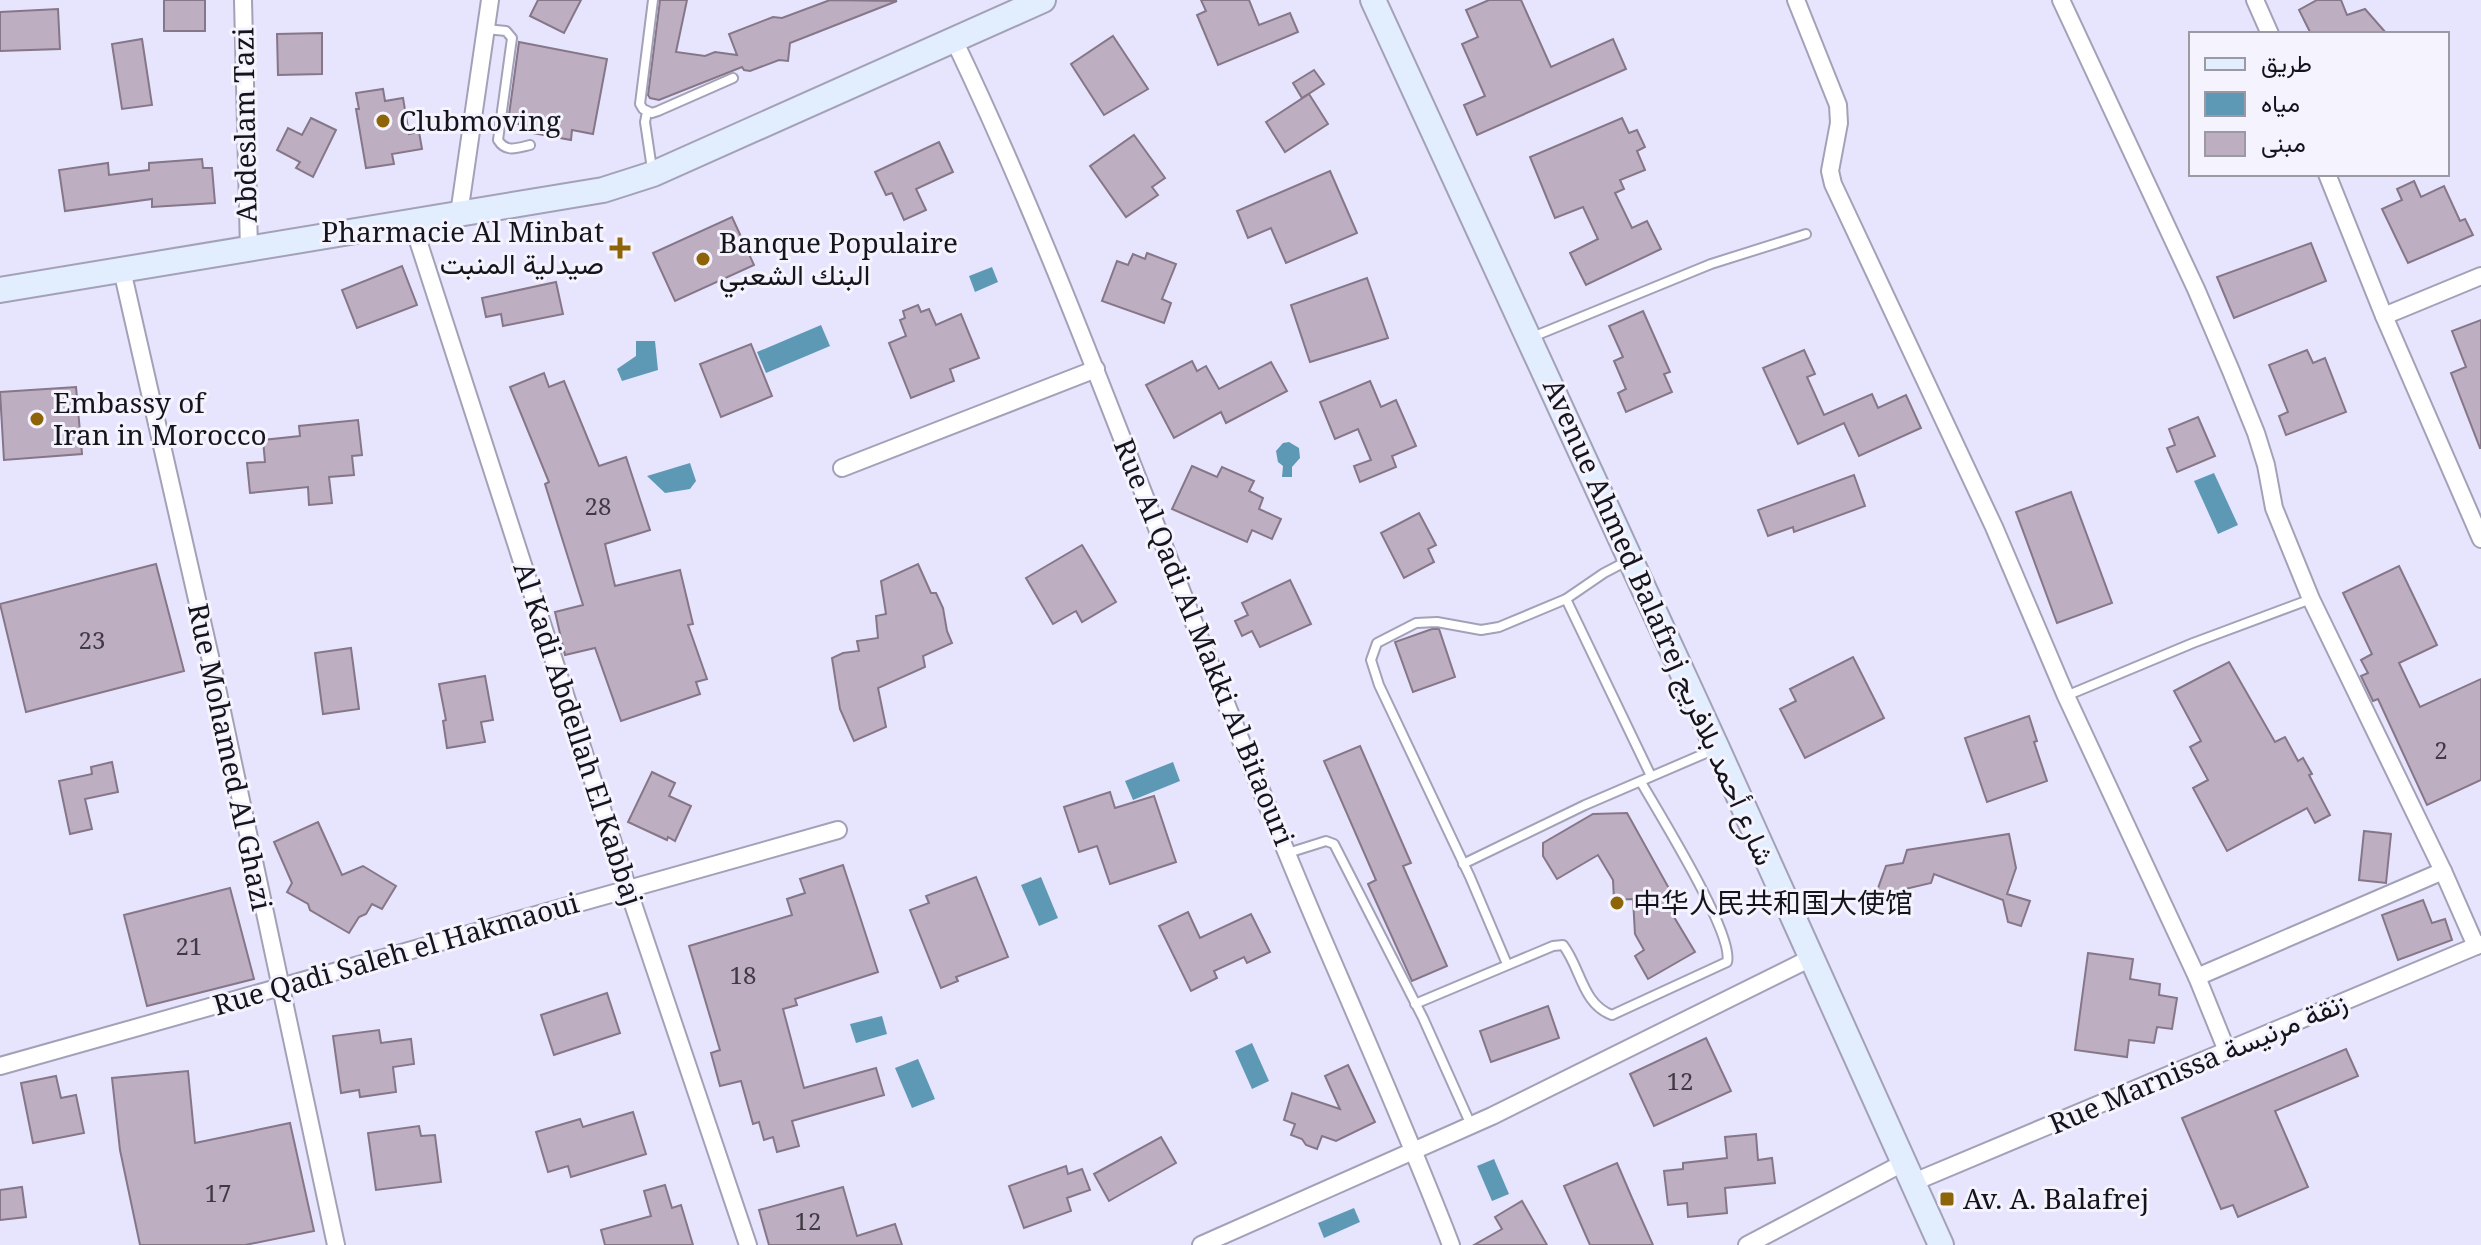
<svg xmlns="http://www.w3.org/2000/svg" width="2481" height="1245" viewBox="0 0 2481 1245" font-family="'Noto Serif',Vazirmatn,'Noto Sans SC',serif">
<style>
.water{fill:#5d99b5}
.building{fill:#beaec1;stroke:#857688;stroke-width:2}
.lines{fill:none;stroke-linecap:round;stroke-linejoin:round}
.lane-casing{stroke:#a3a1b8;stroke-width:12}
.street-casing{stroke:#a3a1b8;stroke-width:20}
.secondary-casing{stroke:#a3a1b8;stroke-width:28}
.lane{stroke:#fff;stroke-width:8}
.street{stroke:#fff;stroke-width:16}
.secondary{stroke:#e2edfe;stroke-width:24}
.poi-dot{fill:#8d6408;stroke:#f5f4fe;stroke-width:3}
.labels{text-anchor:middle;stroke-width:6;stroke-linejoin:round;paint-order:stroke}
.number-label{font-size:24px;fill:#3f3a45}
.poi-label{font-size:28px;fill:#15141c;stroke:#f5f4fe;text-anchor:start}
.street-label{font-size:28px;fill:#15141c;stroke:#f5f4fe}
</style>
<rect width="100%" height="100%" fill="#e7e5fd"/>
<!-- water -->
<g class="water">
<polygon points="992,267 998,282 975,292 969,276"/>
<polygon points="821,325 830,346 766,373 757,352"/>
<polygon points="636,341 655,341 658,370 622,381 617,369 636,356"/>
<polygon points="1289,442 1299,448 1300,458 1292,467 1292,477 1282,477 1283,466 1278,462 1276,451 1283,443"/>
<polygon points="690,463 696,481 690,489 665,493 647,476"/>
<polygon points="2214,473 2238,525 2218,534 2194,481"/>
<polygon points="1173,762 1180,781 1133,800 1125,781"/>
<polygon points="1041,877 1058,918 1039,926 1021,885"/>
<polygon points="882,1016 887,1034 856,1043 850,1024"/>
<polygon points="1252,1043 1269,1081 1252,1089 1235,1051"/>
<polygon points="918,1059 935,1099 912,1108 895,1068"/>
<polygon points="1494,1159 1509,1194 1492,1201 1477,1166"/>
<polygon points="1354,1208 1360,1222 1324,1238 1318,1223"/>
</g>
<!-- building -->
<g class="building">
<rect x="164" y="0" width="41" height="31"/>
<polygon points="538,0 581,0 564,33 530,16"/>
<polygon points="660,0 687,0 676,52 705,56 715,52 737,55 729,34 773,17 782,18 830,0 897,1 790,43 788,61 779,60 750,71 744,70 742,67 659,100 650,98 648,95"/>
<polygon points="1201,0 1249,0 1259,25 1290,13 1298,32 1218,65 1197,15 1206,11"/>
<polygon points="1489,0 1521,0 1551,67 1613,39 1626,69 1477,135 1464,105 1485,96 1462,44 1478,37 1466,10"/>
<polygon points="2317,0 2341,0 2347,15 2365,9 2387,34 2311,34 2299,10"/>
<polygon points="58,9 60,49 0,51 0,12"/>
<polygon points="322,33 322,74 278,75 277,34"/>
<polygon points="1113,36 1148,89 1104,115 1071,64"/>
<polygon points="142,39 152,105 122,109 112,44"/>
<polygon points="519,42 607,59 593,134 572,130 571,140 527,132 528,126 508,122"/>
<polygon points="1314,70 1324,84 1302,98 1293,83"/>
<polygon points="383,89 385,101 403,98 409,134 419,132 422,149 392,154 394,164 366,168 356,109 359,109 356,93"/>
<polygon points="1309,94 1328,124 1285,152 1266,122"/>
<polygon points="311,118 336,130 313,177 296,168 300,162 277,150 288,128 302,135"/>
<polygon points="1622,118 1629,133 1637,130 1645,147 1637,151 1645,170 1620,180 1624,189 1615,193 1632,228 1647,221 1661,249 1586,285 1570,253 1598,239 1583,207 1555,218 1530,157"/>
<polygon points="1134,135 1165,178 1152,187 1158,195 1126,217 1090,166"/>
<polygon points="939,142 953,172 916,189 926,210 904,220 892,193 886,195 875,172"/>
<polygon points="202,159 203,168 212,168 215,203 152,207 152,199 65,211 59,170 108,163 109,175 149,170 149,163"/>
<polygon points="1330,171 1357,233 1286,263 1271,228 1248,238 1237,211"/>
<polygon points="2414,181 2421,197 2444,186 2460,221 2465,219 2473,235 2408,263 2382,209 2402,200 2397,189"/>
<polygon points="732,217 754,265 675,301 653,253"/>
<polygon points="2311,243 2326,281 2234,318 2217,277"/>
<polygon points="1147,253 1176,264 1162,299 1171,303 1164,323 1102,301 1117,261 1128,265 1133,254 1145,259"/>
<polygon points="402,266 417,305 357,328 342,290"/>
<polygon points="1367,278 1388,338 1310,362 1291,305"/>
<polygon points="556,282 563,314 503,326 501,314 486,317 482,298"/>
<polygon points="918,305 921,312 929,309 936,325 961,314 979,358 950,369 954,381 911,398 889,343 906,336 900,320 905,318 903,311"/>
<polygon points="1643,311 1670,372 1664,374 1672,392 1626,412 1618,393 1626,389 1614,361 1623,357 1609,326"/>
<polygon points="2481,320 2481,448 2480,448 2451,373 2466,367 2452,331"/>
<polygon points="751,344 772,396 721,417 700,364"/>
<polygon points="1804,350 1815,374 1807,377 1824,415 1872,394 1878,408 1906,395 1921,428 1859,456 1844,423 1798,444 1763,368"/>
<polygon points="2307,350 2313,363 2325,358 2346,412 2286,435 2279,416 2288,412 2269,365"/>
<polygon points="1192,361 1197,371 1206,366 1219,389 1271,362 1287,391 1226,423 1221,412 1174,438 1146,385"/>
<polygon points="544,373 549,387 564,381 599,466 626,457 650,530 605,544 615,586 680,570 693,624 688,625 707,679 696,682 700,694 621,721 595,648 565,655 555,612 583,605 545,484 549,482 510,387"/>
<polygon points="1370,381 1381,407 1396,400 1416,446 1392,456 1396,467 1360,482 1354,466 1371,460 1358,429 1335,439 1320,402"/>
<polygon points="76,387 82,454 4,460 0,392"/>
<polygon points="2198,417 2215,456 2177,472 2167,448 2175,445 2169,429"/>
<polygon points="358,420 362,455 352,456 354,475 329,477 332,503 309,505 308,487 250,493 247,463 265,462 263,440 300,436 299,426"/>
<polygon points="1192,466 1217,477 1222,467 1254,481 1249,491 1263,498 1259,509 1281,519 1272,539 1252,530 1247,542 1172,509"/>
<polygon points="1854,475 1865,506 1794,532 1793,527 1768,536 1758,510"/>
<polygon points="2071,492 2112,603 2057,623 2016,512"/>
<polygon points="1419,513 1436,545 1428,549 1434,562 1404,578 1381,533"/>
<polygon points="1082,545 1116,602 1082,622 1076,611 1053,624 1026,578"/>
<polygon points="156,564 184,671 26,712 0,604"/>
<polygon points="918,564 931,593 936,593 943,608 947,631 952,643 923,656 925,667 878,688 886,727 854,741 840,709 832,658 843,653 859,651 857,641 878,638 876,616 886,614 881,581"/>
<polygon points="2399,566 2437,645 2399,663 2420,707 2481,679 2481,780 2427,805 2378,699 2373,701 2361,676 2368,673 2361,660 2372,654 2343,593"/>
<polygon points="1290,580 1311,624 1260,647 1252,631 1242,636 1235,621 1248,615 1242,603"/>
<polygon points="1432,629 1439,629 1455,677 1413,692 1395,642"/>
<polygon points="351,648 359,709 323,714 315,653"/>
<polygon points="1853,657 1884,718 1805,758 1780,709 1796,701 1790,689"/>
<polygon points="2229,662 2275,742 2285,737 2298,761 2303,758 2312,774 2309,775 2330,815 2315,823 2307,808 2227,851 2193,788 2208,780 2190,747 2201,741 2174,691"/>
<polygon points="485,676 493,720 481,722 485,742 447,748 443,721 446,720 439,684"/>
<polygon points="2029,716 2037,741 2034,742 2047,781 1987,802 1965,738"/>
<polygon points="1360,746 1411,863 1403,866 1447,966 1412,981 1368,884 1376,880 1324,761"/>
<polygon points="112,762 118,792 85,799 92,829 70,834 59,781 92,774 91,767"/>
<polygon points="652,772 675,783 669,796 691,806 675,841 668,837 667,840 628,822"/>
<polygon points="1110,792 1115,808 1154,796 1176,862 1110,884 1097,846 1079,852 1064,807"/>
<polygon points="1627,813 1671,892 1662,897 1695,952 1648,979 1635,956 1644,950 1635,934 1633,899 1614,900 1613,880 1598,855 1557,879 1543,856 1543,843 1593,814"/>
<polygon points="318,822 342,875 363,866 396,886 382,909 372,904 366,914 359,917 349,933 310,910 308,904 287,892 292,883 274,842"/>
<polygon points="2364,831 2391,834 2386,883 2359,880"/>
<polygon points="2009,834 2016,868 2007,894 2030,901 2021,926 2008,922 2003,900 1934,874 1931,883 1905,889 1902,900 1877,891 1886,866 1903,863 1907,850"/>
<polygon points="843,865 878,972 795,999 797,1005 783,1009 804,1088 876,1068 884,1095 792,1121 799,1146 777,1152 773,1137 764,1140 759,1122 753,1124 741,1081 720,1086 711,1053 720,1050 689,946 792,915 787,899 805,893 800,879"/>
<polygon points="976,877 1008,957 956,977 958,981 941,988 910,910 929,903 926,896"/>
<polygon points="230,888 254,979 147,1006 124,915"/>
<polygon points="2423,900 2432,923 2445,919 2452,940 2398,960 2382,915"/>
<polygon points="1188,912 1200,938 1251,914 1270,952 1247,963 1244,957 1214,971 1217,978 1191,991 1159,926"/>
<polygon points="2088,953 2133,959 2130,979 2160,984 2159,995 2177,998 2172,1029 2157,1027 2154,1043 2129,1040 2127,1057 2075,1050"/>
<polygon points="607,993 620,1033 554,1055 541,1015"/>
<polygon points="1548,1006 1559,1038 1491,1062 1480,1031"/>
<polygon points="379,1030 381,1043 411,1039 414,1064 393,1067 396,1092 360,1097 359,1090 341,1093 333,1036"/>
<polygon points="1706,1038 1731,1091 1654,1126 1630,1074"/>
<polygon points="2346,1049 2358,1076 2275,1111 2308,1187 2238,1217 2233,1205 2221,1209 2182,1118"/>
<polygon points="1348,1065 1375,1122 1336,1141 1322,1136 1317,1149 1306,1145 1302,1139 1291,1135 1295,1124 1284,1120 1292,1093 1340,1109 1325,1076"/>
<polygon points="188,1071 195,1143 290,1123 314,1231 245,1245 140,1245 120,1150 112,1078"/>
<polygon points="56,1076 61,1098 76,1095 84,1133 33,1143 21,1083"/>
<polygon points="633,1112 646,1154 571,1177 568,1166 548,1172 536,1132 580,1119 583,1127"/>
<polygon points="419,1126 421,1136 435,1135 441,1182 376,1190 368,1133"/>
<polygon points="1756,1134 1758,1160 1772,1158 1775,1183 1725,1188 1727,1213 1688,1217 1687,1203 1668,1205 1664,1171 1683,1169 1683,1163 1727,1158 1725,1137"/>
<polygon points="1161,1137 1176,1163 1109,1201 1094,1174"/>
<polygon points="1617,1163 1632,1198 1653,1245 1590,1245 1564,1186"/>
<polygon points="1066,1166 1068,1174 1082,1169 1090,1190 1067,1198 1071,1211 1024,1228 1009,1186"/>
<polygon points="665,1185 672,1208 681,1205 693,1245 605,1245 601,1230 651,1216 644,1191"/>
<polygon points="22,1187 26,1217 0,1220 0,1190"/>
<polygon points="843,1187 857,1236 895,1224 902,1245 769,1245 759,1210"/>
<polygon points="1522,1201 1547,1245 1474,1245 1502,1229 1495,1217"/>
</g>
<g class="lines">
<!-- lane casing -->
<g class="lane-casing">
<g id="lane">
<polyline points="653,0 640,104 643,109 652,113 658,111 733,78"/>
<path d="M 486,29 L 506,31 L 512,38 L 498,140 C 506,153 517,148 530,145"/>
<polyline points="647,112 645,122 652,169"/>
<polyline points="1530,338 1711,264 1806,234"/>
<polyline points="1566,599 1651,776"/>
<polyline points="2066,696 2193,643 2311,599"/>
<polyline points="1288,853 1326,841 1334,844 1423,1018 1471,1125"/>
<polyline points="1463,864 1585,805 1713,750"/>
<polyline points="1507,964 1470,877 1379,685 1371,660 1377,643 1416,623 1437,622 1481,630 1499,627 1566,599 1604,573 1629,560"/>
<path d="M 1415,1004 L 1553,946 L 1563,945 C 1581,968 1582,1004 1612,1015 L 1727,962 C 1735,935 1658,812 1641,782"/>
</g>
</g>
<!-- street casing -->
<g class="street-casing">
<g id="street">
<polyline points="243,0 249,250"/>
<polyline points="1796,0 1838,105 1839,123 1830,171 1833,184 1994,527 2066,696 2197,977 2227,1051"/>
<polyline points="2061,0 2196,289 2231,371 2256,433 2266,465 2274,508 2311,599 2443,871 2476,946"/>
<polyline points="2255,0 2270,34"/>
<path d="M 954,40 C 1053,247 1130,463 1215,676 C 1250,763 1285,851 1322,937 C 1366,1039 1411,1141 1451,1245"/>
<polyline points="2327,174 2384,316 2481,539"/>
<polyline points="459,214 490,0"/>
<polyline points="412,222 628,889 748,1245"/>
<polyline points="122,270 214,674 336,1245"/>
<polyline points="2384,316 2481,276"/>
<polyline points="842,468 1096,369"/>
<polyline points="2197,977 2443,871"/>
<polyline points="0,1066 838,830"/>
<polyline points="1914,1182 2481,944"/>
<polyline points="1201,1245 1492,1116 1811,958"/>
<polyline points="1747,1245 1905,1162"/>
</g>
</g>
<!-- secondary casing -->
<g class="secondary-casing">
<g id="secondary">
<polyline points="1373,0 1717,748 1941,1245"/>
<polyline points="0,290 603,190 653,174 1043,0"/>
</g>
</g>
<!-- lane -->
<use href="#lane" class="lane"/>
<!-- street -->
<use href="#street" class="street"/>
<!-- secondary -->
<use href="#secondary" class="secondary"/>
</g>
<!-- markers -->
<g class="poi-dot">
<circle cx="383" cy="121" r="8"/>
<path d="M616 236h8v8h8v8h-8v8h-8v-8h-8v-8h8z"/>
<circle cx="703" cy="259" r="8"/>
<circle cx="37" cy="419" r="8"/>
<circle cx="1617" cy="903" r="8"/>
<rect x="1939" y="1191" width="16" height="16" rx="4"/>
</g>
<g class="labels">
<!-- number labels -->
<g class="number-label">
<text x="598" y="515">28</text>
<text x="92" y="649">23</text>
<text x="2441" y="759">2</text>
<text x="189" y="955">21</text>
<text x="743" y="984">18</text>
<text x="1680" y="1090">12</text>
<text x="218" y="1202">17</text>
<text x="808" y="1230">12</text>
</g>
<!-- poi labels -->
<g class="poi-label">
<text x="399" y="131">Clubmoving</text>
<text x="604" y="242" text-anchor="end">Pharmacie Al Minbat<tspan x="604" dy="32">صيدلية المنبت</tspan></text>
<text x="719" y="253">Banque Populaire<tspan x="719" dy="32">البنك الشعبي</tspan></text>
<text x="53" y="413">Embassy of<tspan x="53" dy="32">Iran in Morocco</tspan></text>
<text x="1633" y="913">中华人民共和国大使馆</text>
<text x="1963" y="1209">Av. A. Balafrej</text>
</g>
<!-- street labels -->
<g class="street-label">
<text transform="translate(245 125) rotate(-91)" y="10">Abdeslam Tazi</text>
<text transform="translate(1659 622) rotate(66)" y="10">Avenue Ahmed Balafrej شارع أحمد بلافريج</text>
<text transform="translate(1204 642) rotate(68)" y="10">Rue Al Qadi Al Makki Al Bitaouri</text>
<text transform="translate(578 734) rotate(72)" y="10">Al Kadi Abdellah El Kabbaj</text>
<text transform="translate(230 757) rotate(78)" y="10">Rue Mohamed Al Ghazi</text>
<text transform="translate(396 954) rotate(-16)" y="10">Rue Qadi Saleh el Hakmaoui</text>
<text transform="translate(2198 1063) rotate(-23)" y="10">Rue Marnissa زنقة مرنيسة</text>
</g>
</g>
<!-- legend -->
<rect x="2189" y="32" width="260" height="144" fill="#f5f4fe" stroke="#9b9aa4" stroke-width="2"/>
<rect x="2205" y="58" width="40" height="12" fill="#e2edfe" stroke="#9b9aa4" stroke-width="2"/>
<text x="2261" y="72" font-size="24" fill="#15141c">طريق</text>
<rect x="2205" y="92" width="40" height="24" fill="#5d99b5" stroke="#9b9aa4" stroke-width="2"/>
<text x="2261" y="112" font-size="24" fill="#15141c">مياه</text>
<rect x="2205" y="132" width="40" height="24" fill="#beaec1" stroke="#9b9aa4" stroke-width="2"/>
<text x="2261" y="152" font-size="24" fill="#15141c">مبنى</text>
</svg>
